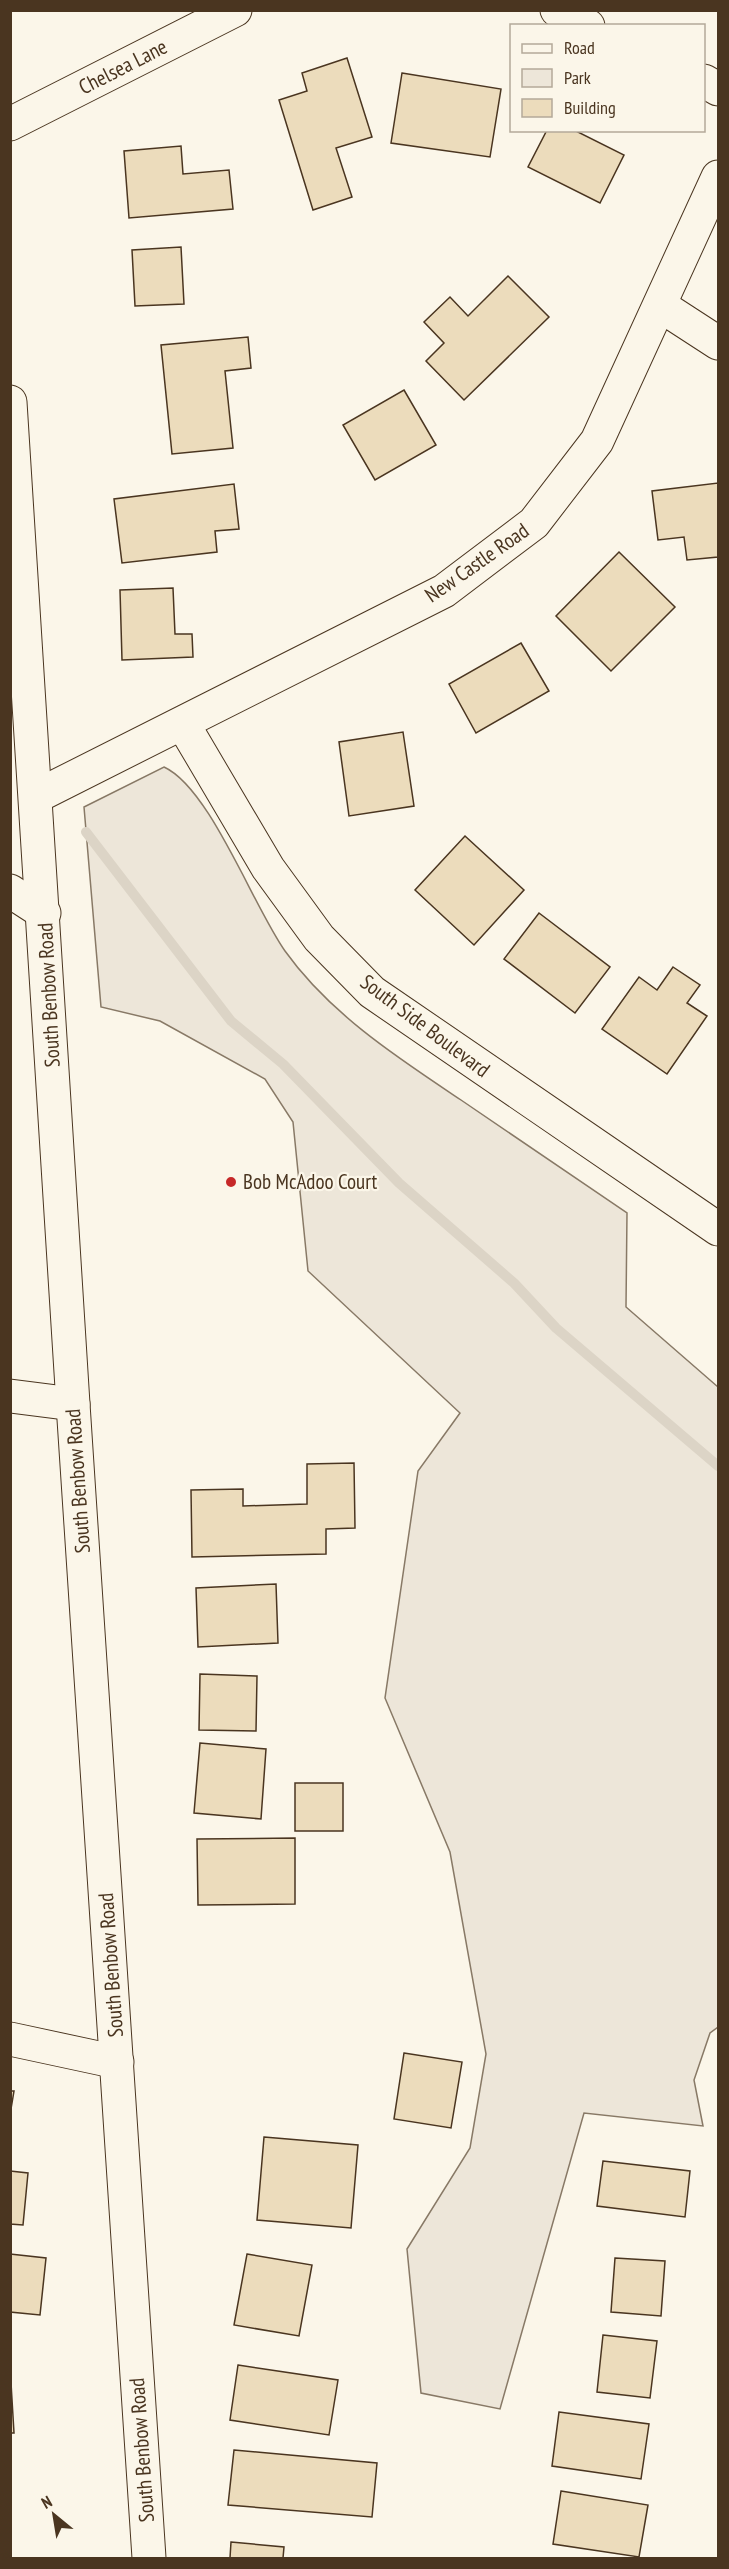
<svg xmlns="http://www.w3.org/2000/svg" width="729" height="2569" viewBox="0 0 729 2569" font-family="'PT Sans Narrow',sans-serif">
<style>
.green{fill:#ede6d9;stroke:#887966;stroke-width:1.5}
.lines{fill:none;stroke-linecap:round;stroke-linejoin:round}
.stream{stroke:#dcd4c6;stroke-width:10}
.building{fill:#ecdcbc;stroke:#4a3520;stroke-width:1.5}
.minor-casing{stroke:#4a3520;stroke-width:35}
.secondary-casing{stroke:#4a3520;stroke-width:35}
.minor{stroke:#fbf6e9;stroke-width:33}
.secondary{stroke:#fbf6e9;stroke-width:33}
.poi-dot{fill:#c62828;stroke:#fbf6e9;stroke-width:2}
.labels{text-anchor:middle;stroke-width:4.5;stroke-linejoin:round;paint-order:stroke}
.street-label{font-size:21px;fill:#4a3520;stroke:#fbf6e9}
.poi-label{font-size:21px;fill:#4a3520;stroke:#fbf6e9;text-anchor:start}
</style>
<rect width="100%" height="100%" fill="#fbf6e9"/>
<!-- green -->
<path class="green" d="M 164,767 C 210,788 253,906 285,951 C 330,1014 398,1058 461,1100 C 517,1138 572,1176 627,1213 L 626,1307 L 718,1387 L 718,2027 L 710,2033 L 694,2080 L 703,2126 L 584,2113 L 500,2409 L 421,2393 L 407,2249 L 470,2148 L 486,2054 L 450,1852 L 385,1698 L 418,1471 L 460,1413 L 308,1271 L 293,1122 L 265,1079 L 160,1021 L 101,1007 L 84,807 Z"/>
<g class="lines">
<!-- stream -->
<polyline class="stream" points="86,832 231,1021 283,1064 399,1183 514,1283 556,1328 718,1466"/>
</g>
<!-- building -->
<g class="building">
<polygon points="347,58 372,137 336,148 352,197 313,210 279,100 307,91 302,73"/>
<polygon points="402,73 501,89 490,157 391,143"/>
<polygon points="547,130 574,130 624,155 600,203 528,167"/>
<polygon points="181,146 183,174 229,170 233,209 129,218 124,151"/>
<polygon points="181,247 184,304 135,306 132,250"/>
<polygon points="508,276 549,317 464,400 426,361 444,343 424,322 450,297 468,316"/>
<polygon points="248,337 251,368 225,371 233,448 172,454 161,345"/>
<polygon points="404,390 436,445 375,480 343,425"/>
<polygon points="718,483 718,557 687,560 684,537 658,540 652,491"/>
<polygon points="234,484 239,529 215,531 217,552 122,563 114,499"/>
<polygon points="619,552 675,607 611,671 556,616"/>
<polygon points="173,588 175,634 192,634 193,657 122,660 120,590"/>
<polygon points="521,643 549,691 476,733 449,684"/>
<polygon points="403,732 414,806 349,816 339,742"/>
<polygon points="465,836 524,890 474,945 415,890"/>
<polygon points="539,913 610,967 575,1013 504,959"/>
<polygon points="673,967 700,985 687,1003 707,1016 667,1074 602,1029 639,977 657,990"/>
<polygon points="354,1463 355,1528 326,1529 326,1554 192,1557 191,1490 243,1489 243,1506 307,1504 307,1464"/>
<polygon points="276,1584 278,1643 198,1647 196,1588"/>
<polygon points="200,1674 257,1676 256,1731 199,1730"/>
<polygon points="200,1743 266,1749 261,1819 194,1813"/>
<rect x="295" y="1783" width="48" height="48"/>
<polygon points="295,1838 295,1904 198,1905 197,1839"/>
<polygon points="404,2053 462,2062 451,2128 394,2119"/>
<polygon points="10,2091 14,2091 10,2115"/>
<polygon points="264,2137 358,2145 351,2228 257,2220"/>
<polygon points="603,2161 690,2171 685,2217 597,2206"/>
<polygon points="10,2171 28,2173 23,2225 10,2224"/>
<polygon points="10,2254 46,2258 40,2315 10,2312"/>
<polygon points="247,2254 312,2265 299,2336 234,2325"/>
<polygon points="615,2258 665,2261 661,2316 611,2312"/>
<polygon points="603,2335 657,2341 650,2398 597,2392"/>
<polygon points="238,2365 338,2380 329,2435 230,2420"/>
<polygon points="10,2366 14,2433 10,2433"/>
<polygon points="559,2412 649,2424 641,2479 552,2466"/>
<polygon points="234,2450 377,2463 372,2517 228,2505"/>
<polygon points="561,2491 648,2505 639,2557 553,2544"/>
<polygon points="231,2542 284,2547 283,2558 230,2558"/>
</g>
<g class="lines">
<!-- minor casing -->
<g class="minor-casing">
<g id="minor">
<polyline points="557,10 588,26"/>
<polyline points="704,81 718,89"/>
<polyline points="10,124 235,10"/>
<polyline points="661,306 718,343"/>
<polyline points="183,724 268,868 319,938 372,992 718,1229"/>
<polyline points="37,796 444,591 534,523 597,441 718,177"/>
<polyline points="10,891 44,913"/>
<polyline points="10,1396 73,1404"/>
<polyline points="10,2039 117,2062"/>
</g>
</g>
<!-- secondary casing -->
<g class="secondary-casing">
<polyline id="secondary" points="10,402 73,1404 149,2558"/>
</g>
<!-- minor -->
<use href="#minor" class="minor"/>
<!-- secondary -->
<use href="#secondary" class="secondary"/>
</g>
<!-- markers -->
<circle class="poi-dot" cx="231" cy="1182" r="6"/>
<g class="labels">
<!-- street labels -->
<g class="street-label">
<text transform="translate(123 67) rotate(-27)" y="7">Chelsea Lane</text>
<text transform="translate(477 563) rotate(-35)" y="7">New Castle Road</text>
<text transform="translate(49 995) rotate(-93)" y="7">South Benbow Road</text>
<text transform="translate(425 1026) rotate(37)" y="7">South Side Boulevard</text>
<text transform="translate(78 1481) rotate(-94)" y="7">South Benbow Road</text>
<text transform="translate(111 1965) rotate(-94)" y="7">South Benbow Road</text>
<text transform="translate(142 2450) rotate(-94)" y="7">South Benbow Road</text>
</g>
<!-- poi labels -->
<g class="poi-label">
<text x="243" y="1189">Bob McAdoo Court</text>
</g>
</g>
<!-- border -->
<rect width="729" height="2569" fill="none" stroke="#4a3520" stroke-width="24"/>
<!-- legend -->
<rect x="510" y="24" width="195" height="108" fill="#fbf6e9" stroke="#b4a999" stroke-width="1.5"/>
<rect x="522" y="44" width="30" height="9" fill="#fbf6e9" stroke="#b4a999" stroke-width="1.5"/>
<text x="564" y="54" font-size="18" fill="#4a3520">Road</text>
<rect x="522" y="69" width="30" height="18" fill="#ede6d9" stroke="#b4a999" stroke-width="1.5"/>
<text x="564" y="84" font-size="18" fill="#4a3520">Park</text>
<rect x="522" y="99" width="30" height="18" fill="#ecdcbc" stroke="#b4a999" stroke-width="1.5"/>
<text x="564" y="114" font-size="18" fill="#4a3520">Building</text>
<!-- north arrow -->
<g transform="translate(54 2515) rotate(330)" stroke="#fbf6e9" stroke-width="4.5" paint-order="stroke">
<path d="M0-4.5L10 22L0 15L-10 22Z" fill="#4a3520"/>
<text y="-9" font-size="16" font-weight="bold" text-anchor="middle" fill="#4a3520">N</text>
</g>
</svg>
